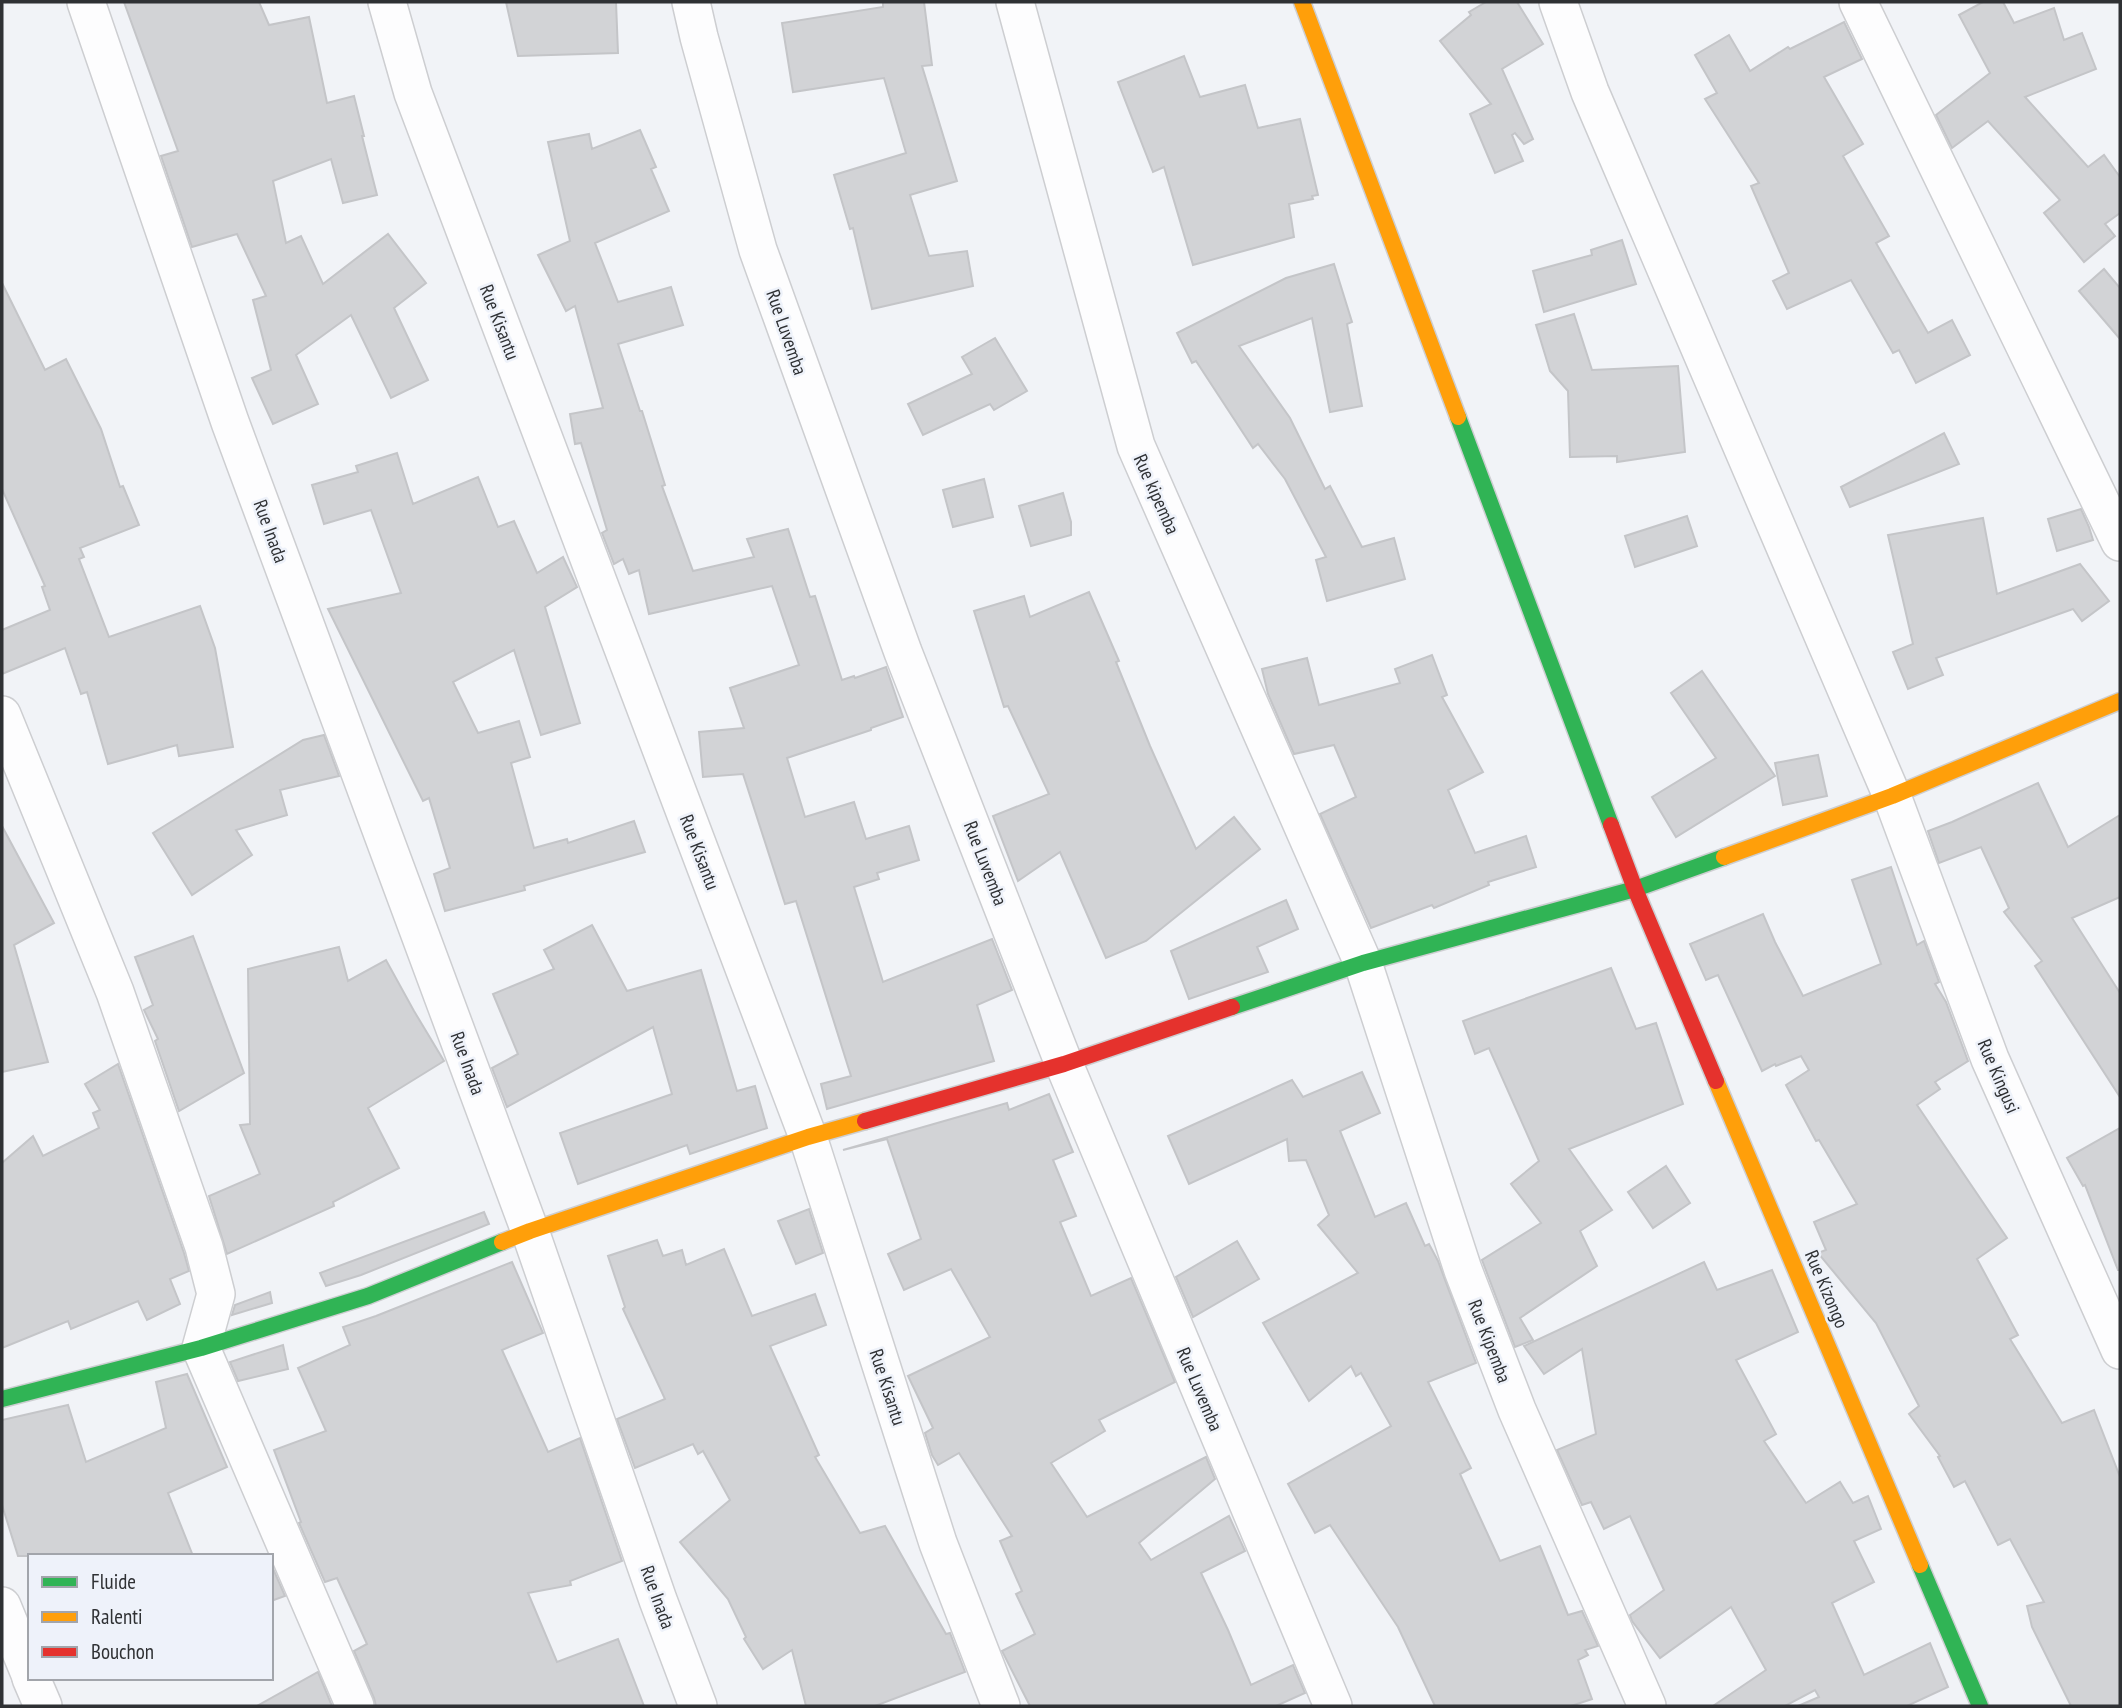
<svg xmlns="http://www.w3.org/2000/svg" width="2122" height="1708" viewBox="0 0 2122 1708" font-family="'PT Sans Narrow',sans-serif">
<style>
.building{fill:#d2d3d6;stroke:#c4c5c8;stroke-width:2}
.lines{fill:none;stroke-linecap:round;stroke-linejoin:round}
.street-casing{stroke:#cdced1;stroke-width:40}
.fast-casing{stroke:#cdced1;stroke-width:19}
.slow-casing{stroke:#cdced1;stroke-width:19}
.jam-casing{stroke:#cdced1;stroke-width:19}
.street{stroke:#fdfdfe;stroke-width:37}
.fast{stroke:#30b455;stroke-width:16}
.slow{stroke:#ff9f0a;stroke-width:16}
.jam{stroke:#e5322d;stroke-width:16}
.labels{text-anchor:middle;stroke-width:5;stroke-linejoin:round;paint-order:stroke}
.street-label{font-size:19px;fill:#2f3134;stroke:#eef2fa}
</style>
<rect width="100%" height="100%" fill="#f1f3f7"/>
<!-- building -->
<g class="building">
<polygon points="124,2 259,2 269,25 309,17 327,103 354,96 364,136 362,136 377,195 343,203 331,159 273,181 286,243 301,236 323,284 388,234 426,283 394,308 428,380 391,398 351,315 296,355 318,404 273,424 252,378 271,370 253,300 266,296 237,234 192,247 161,156 178,151"/>
<polygon points="506,2 616,2 618,53 518,56"/>
<polygon points="883,2 924,2 932,65 922,66 957,181 910,195 929,256 967,251 973,286 872,309 853,228 850,229 834,175 906,153 884,78 793,92 782,23 883,7"/>
<polygon points="1486,2 1517,2 1543,44 1502,69 1533,139 1524,144 1515,133 1512,135 1523,161 1495,173 1470,114 1491,104 1440,41 1471,15 1469,12"/>
<polygon points="1983,2 2003,2 2014,23 2054,8 2064,40 2082,33 2096,69 2025,97 2088,167 2104,155 2120,177 2120,213 2105,224 2115,236 2084,262 2044,213 2060,200 1988,121 1952,148 1936,115 1990,73 1959,15"/>
<polygon points="1844,22 1862,59 1824,77 1863,144 1843,156 1889,236 1876,243 1928,333 1952,320 1970,355 1916,383 1899,350 1893,353 1851,280 1787,309 1773,281 1789,273 1751,186 1759,183 1705,99 1717,93 1695,55 1729,35 1750,71 1788,47 1790,49"/>
<polygon points="1184,56 1200,97 1245,85 1258,128 1300,119 1318,195 1312,196 1313,199 1289,204 1294,237 1193,265 1164,167 1153,172 1118,82"/>
<polygon points="640,130 656,167 651,169 669,211 595,243 618,302 671,287 683,325 618,344 640,411 642,411 665,485 662,486 693,571 754,557 747,539 788,529 810,597 815,596 842,680 854,676 855,678 886,667 903,717 871,728 871,730 787,758 805,817 854,802 866,839 909,826 919,860 877,873 879,879 854,887 883,982 992,939 1012,990 977,1005 994,1061 827,1109 821,1084 851,1076 796,901 785,904 743,774 703,777 699,732 744,728 730,688 799,665 772,586 649,614 639,570 629,574 623,559 614,564 602,533 607,530 581,443 575,444 570,414 603,408 575,306 566,311 538,255 570,241 548,142 589,134 592,149"/>
<polygon points="1622,240 1636,284 1544,312 1533,271 1592,255 1591,250"/>
<polygon points="1334,264 1352,322 1347,324 1362,406 1330,412 1312,318 1239,346 1290,418 1325,489 1330,486 1362,547 1394,538 1405,579 1327,601 1316,560 1326,557 1285,479 1258,444 1253,448 1196,361 1192,363 1177,333 1286,278"/>
<polygon points="2104,269 2120,288 2120,339 2079,291"/>
<polygon points="2,283 45,370 66,359 101,429 120,487 123,486 139,525 80,548 84,557 79,559 109,637 200,606 215,648 233,747 179,756 177,745 108,764 87,692 81,694 65,648 2,674 2,630 50,610 42,587 45,586 2,489"/>
<polygon points="1574,314 1592,370 1678,366 1685,452 1617,462 1617,456 1570,457 1568,391 1550,371 1536,325"/>
<polygon points="995,338 1027,391 994,410 990,404 923,435 908,404 972,374 962,357"/>
<polygon points="1944,433 1959,464 1850,507 1841,487"/>
<polygon points="397,453 413,504 478,477 498,527 514,521 537,573 563,557 577,587 545,607 580,723 541,735 514,650 453,682 478,733 519,721 530,757 511,763 534,848 567,839 568,843 634,821 645,852 524,886 525,890 445,911 434,874 450,868 429,798 423,801 328,609 401,593 371,510 324,524 312,485 358,472 356,466"/>
<polygon points="984,479 993,517 953,527 943,490"/>
<polygon points="1063,493 1071,522 1071,535 1031,546 1019,506"/>
<polygon points="2081,509 2089,527 2093,540 2057,551 2048,519"/>
<polygon points="1687,516 1697,546 1635,567 1625,536"/>
<polygon points="1983,518 1997,594 2080,564 2109,601 2082,621 2073,609 1936,658 1943,675 1908,689 1893,652 1913,644 1888,535"/>
<polygon points="1089,592 1119,661 1116,662 1150,746 1196,849 1234,817 1260,849 1146,941 1106,958 1060,852 1018,881 993,816 1049,794 1008,706 1004,707 974,611 1024,596 1030,617"/>
<polygon points="1432,655 1447,695 1442,697 1483,772 1448,790 1475,853 1526,836 1536,867 1488,882 1489,885 1434,908 1432,905 1371,928 1320,814 1356,797 1334,745 1294,754 1268,694 1262,669 1307,658 1319,705 1400,683 1395,669"/>
<polygon points="1702,671 1775,776 1676,837 1652,797 1716,758 1671,693"/>
<polygon points="324,735 339,776 280,790 287,815 236,830 252,855 192,895 153,833 303,740"/>
<polygon points="1818,755 1827,796 1783,805 1775,763"/>
<polygon points="2038,783 2068,847 2120,815 2120,897 2072,918 2120,993 2120,1097 2035,966 2042,961 2004,912 2009,908 1981,847 1939,863 1928,831 1952,822"/>
<polygon points="2,826 54,923 14,945 48,1062 2,1072"/>
<polygon points="1891,867 1917,945 1924,941 1939,982 1935,984 1946,1002 1968,1061 1935,1082 1940,1089 1917,1105 2007,1238 1977,1259 2018,1335 2010,1339 2062,1423 2094,1410 2120,1477 2120,1706 2071,1706 2032,1627 2027,1606 2044,1602 2010,1539 1998,1545 1965,1481 1954,1487 1938,1457 1940,1456 1909,1414 1919,1406 1876,1323 1818,1253 1826,1250 1814,1222 1857,1204 1819,1140 1816,1141 1786,1085 1809,1070 1801,1056 1776,1066 1775,1064 1762,1071 1718,975 1706,980 1690,944 1763,914 1775,942 1803,996 1881,964 1852,880"/>
<polygon points="1286,900 1298,929 1257,947 1268,972 1189,999 1171,951"/>
<polygon points="592,925 627,991 701,970 737,1091 755,1086 767,1128 690,1154 687,1145 578,1184 560,1133 672,1094 653,1027 507,1107 492,1068 518,1054 493,994 554,969 544,950"/>
<polygon points="193,936 244,1073 179,1111 155,1041 158,1039 144,1010 153,1005 135,957"/>
<polygon points="339,947 348,981 386,960 414,1011 444,1061 368,1108 399,1168 333,1202 334,1206 227,1254 209,1196 260,1174 240,1125 250,1124 248,969"/>
<polygon points="1611,968 1636,1029 1656,1023 1683,1104 1569,1149 1612,1210 1580,1231 1597,1266 1520,1318 1533,1340 1515,1347 1482,1260 1541,1223 1511,1184 1539,1161 1489,1048 1475,1054 1463,1021"/>
<polygon points="118,1064 184,1253 189,1271 170,1279 180,1304 147,1320 138,1301 71,1329 68,1321 2,1348 2,1163 33,1136 43,1156 99,1128 93,1113 100,1110 85,1084"/>
<polygon points="1362,1072 1380,1113 1340,1131 1375,1217 1406,1203 1425,1246 1429,1244 1438,1261 1476,1363 1428,1382 1471,1468 1460,1474 1500,1561 1540,1546 1568,1615 1582,1611 1598,1646 1585,1650 1588,1655 1578,1660 1592,1699 1571,1706 1435,1706 1398,1627 1330,1525 1315,1533 1288,1484 1391,1426 1361,1373 1356,1376 1351,1366 1309,1401 1263,1323 1358,1273 1318,1225 1329,1215 1306,1160 1289,1161 1287,1139 1189,1184 1168,1136 1292,1080 1303,1097"/>
<polygon points="1049,1094 1073,1152 1053,1160 1076,1216 1060,1222 1091,1296 1131,1278 1175,1382 1099,1420 1105,1431 1051,1463 1087,1517 1206,1457 1215,1479 1139,1543 1151,1560 1229,1516 1245,1551 1201,1573 1228,1630 1251,1685 1293,1665 1305,1693 1276,1706 1030,1706 1002,1651 1035,1634 1016,1594 1022,1591 1000,1541 1012,1536 959,1453 938,1465 932,1455 925,1433 933,1428 908,1376 990,1337 951,1269 904,1290 888,1254 921,1239 887,1139 843,1150 1007,1103 1009,1110"/>
<polygon points="2120,1128 2120,1270 2118,1270 2085,1185 2083,1186 2067,1158"/>
<polygon points="1666,1166 1690,1203 1653,1228 1628,1192"/>
<polygon points="809,1209 823,1253 796,1264 778,1221"/>
<polygon points="484,1212 489,1224 361,1275 326,1286 320,1273"/>
<polygon points="657,1240 663,1256 682,1250 686,1265 724,1249 752,1316 815,1294 826,1325 770,1346 819,1455 815,1457 860,1533 885,1526 946,1634 950,1633 965,1672 875,1706 806,1706 792,1650 763,1669 744,1639 746,1637 728,1599 680,1542 730,1500 703,1451 698,1454 693,1444 635,1468 617,1419 665,1399 623,1309 625,1307 608,1256"/>
<polygon points="1237,1241 1259,1279 1193,1317 1176,1277"/>
<polygon points="512,1262 543,1333 502,1350 548,1452 580,1438 622,1561 570,1581 571,1585 528,1593 557,1662 618,1639 644,1706 376,1706 374,1698 354,1651 367,1644 337,1578 325,1582 299,1523 301,1522 274,1450 326,1431 298,1368 350,1345 343,1327 376,1316"/>
<polygon points="1704,1262 1717,1290 1772,1270 1798,1332 1736,1360 1776,1434 1764,1441 1806,1503 1840,1482 1853,1503 1868,1496 1881,1529 1854,1541 1874,1582 1832,1603 1864,1675 1930,1643 1948,1687 1907,1706 1798,1706 1819,1697 1815,1690 1785,1706 1713,1706 1766,1670 1731,1607 1660,1658 1632,1621 1630,1615 1664,1590 1630,1516 1604,1529 1591,1502 1582,1505 1557,1450 1596,1434 1582,1349 1544,1374 1524,1346"/>
<polygon points="270,1292 272,1303 232,1315 235,1305"/>
<polygon points="283,1345 288,1369 238,1381 230,1362"/>
<polygon points="187,1374 227,1467 168,1493 193,1556 18,1556 2,1505 2,1420 68,1405 86,1462 166,1428 156,1382"/>
<polygon points="271,1564 285,1596 271,1601"/>
<polygon points="318,1672 332,1706 257,1706"/>
</g>
<g class="lines">
<!-- street casing -->
<g class="street-casing">
<g id="street">
<polyline points="86,2 230,422 530,1231 658,1600 698,1706"/>
<polyline points="387,2 413,93 808,1137 938,1543 1001,1706"/>
<polyline points="691,2 699,37 758,250 903,652 1064,1064 1333,1706"/>
<polyline points="1015,2 1136,446 1363,963 1463,1270 1517,1410 1647,1706"/>
<polyline points="1558,2 1590,92 1892,796 1990,1059 2120,1350"/>
<polyline points="1858,2 2120,542"/>
<polyline points="2,715 115,992 204,1247 216,1294 201,1348 355,1706"/>
<polyline points="2,1606 30,1674"/>
<polyline points="31,1678 43,1706"/>
</g>
</g>
<!-- fast casing -->
<g class="fast-casing">
<g id="fast">
<polyline points="1458,417 1611,825"/>
<polyline points="1232,1007 1363,963 1635,889 1724,857"/>
<polyline points="2,1399 201,1348 368,1296 502,1242"/>
<polyline points="1920,1565 1980,1706"/>
</g>
</g>
<!-- slow casing -->
<g class="slow-casing">
<g id="slow">
<polyline points="1302,2 1458,417"/>
<polyline points="1724,857 1892,796 2120,701"/>
<polyline points="1716,1081 1920,1565"/>
<polyline points="502,1242 530,1231 808,1137 865,1121"/>
</g>
</g>
<!-- jam casing -->
<g class="jam-casing">
<g id="jam">
<polyline points="1611,825 1635,889 1716,1081"/>
<polyline points="865,1121 1064,1064 1232,1007"/>
</g>
</g>
<!-- street -->
<use href="#street" class="street"/>
<!-- fast -->
<use href="#fast" class="fast"/>
<!-- slow -->
<use href="#slow" class="slow"/>
<!-- jam -->
<use href="#jam" class="jam"/>
</g>
<g class="labels">
<!-- street labels -->
<g class="street-label">
<text transform="translate(500 322) rotate(69)" y="7">Rue Kisantu</text>
<text transform="translate(787 332) rotate(71)" y="7">Rue Luvemba</text>
<text transform="translate(1157 494) rotate(66)" y="7">Rue kipemba</text>
<text transform="translate(271 531) rotate(70)" y="7">Rue Inada</text>
<text transform="translate(700 852) rotate(69)" y="7">Rue Kisantu</text>
<text transform="translate(986 863) rotate(69)" y="7">Rue Luvemba</text>
<text transform="translate(468 1063) rotate(70)" y="7">Rue Inada</text>
<text transform="translate(1999 1076) rotate(67)" y="7">Rue Kingusi</text>
<text transform="translate(1827 1289) rotate(67)" y="7">Rue Kizongo</text>
<text transform="translate(1490 1341) rotate(69)" y="7">Rue Kipemba</text>
<text transform="translate(888 1387) rotate(72)" y="7">Rue Kisantu</text>
<text transform="translate(1200 1389) rotate(67)" y="7">Rue Luvemba</text>
<text transform="translate(658 1597) rotate(70)" y="7">Rue Inada</text>
</g>
</g>
<!-- border -->
<rect width="2122" height="1708" fill="none" stroke="#2f3134" stroke-width="7"/>
<!-- legend -->
<rect x="28" y="1554" width="245" height="126" fill="#eef2fa" stroke="#a2a5ab" stroke-width="2"/>
<rect x="42" y="1577" width="35" height="10" fill="#30b455" stroke="#a2a5ab" stroke-width="2"/>
<text x="91" y="1589" font-size="21" fill="#2f3134">Fluide</text>
<rect x="42" y="1612" width="35" height="10" fill="#ff9f0a" stroke="#a2a5ab" stroke-width="2"/>
<text x="91" y="1624" font-size="21" fill="#2f3134">Ralenti</text>
<rect x="42" y="1647" width="35" height="10" fill="#e5322d" stroke="#a2a5ab" stroke-width="2"/>
<text x="91" y="1659" font-size="21" fill="#2f3134">Bouchon</text>
</svg>
